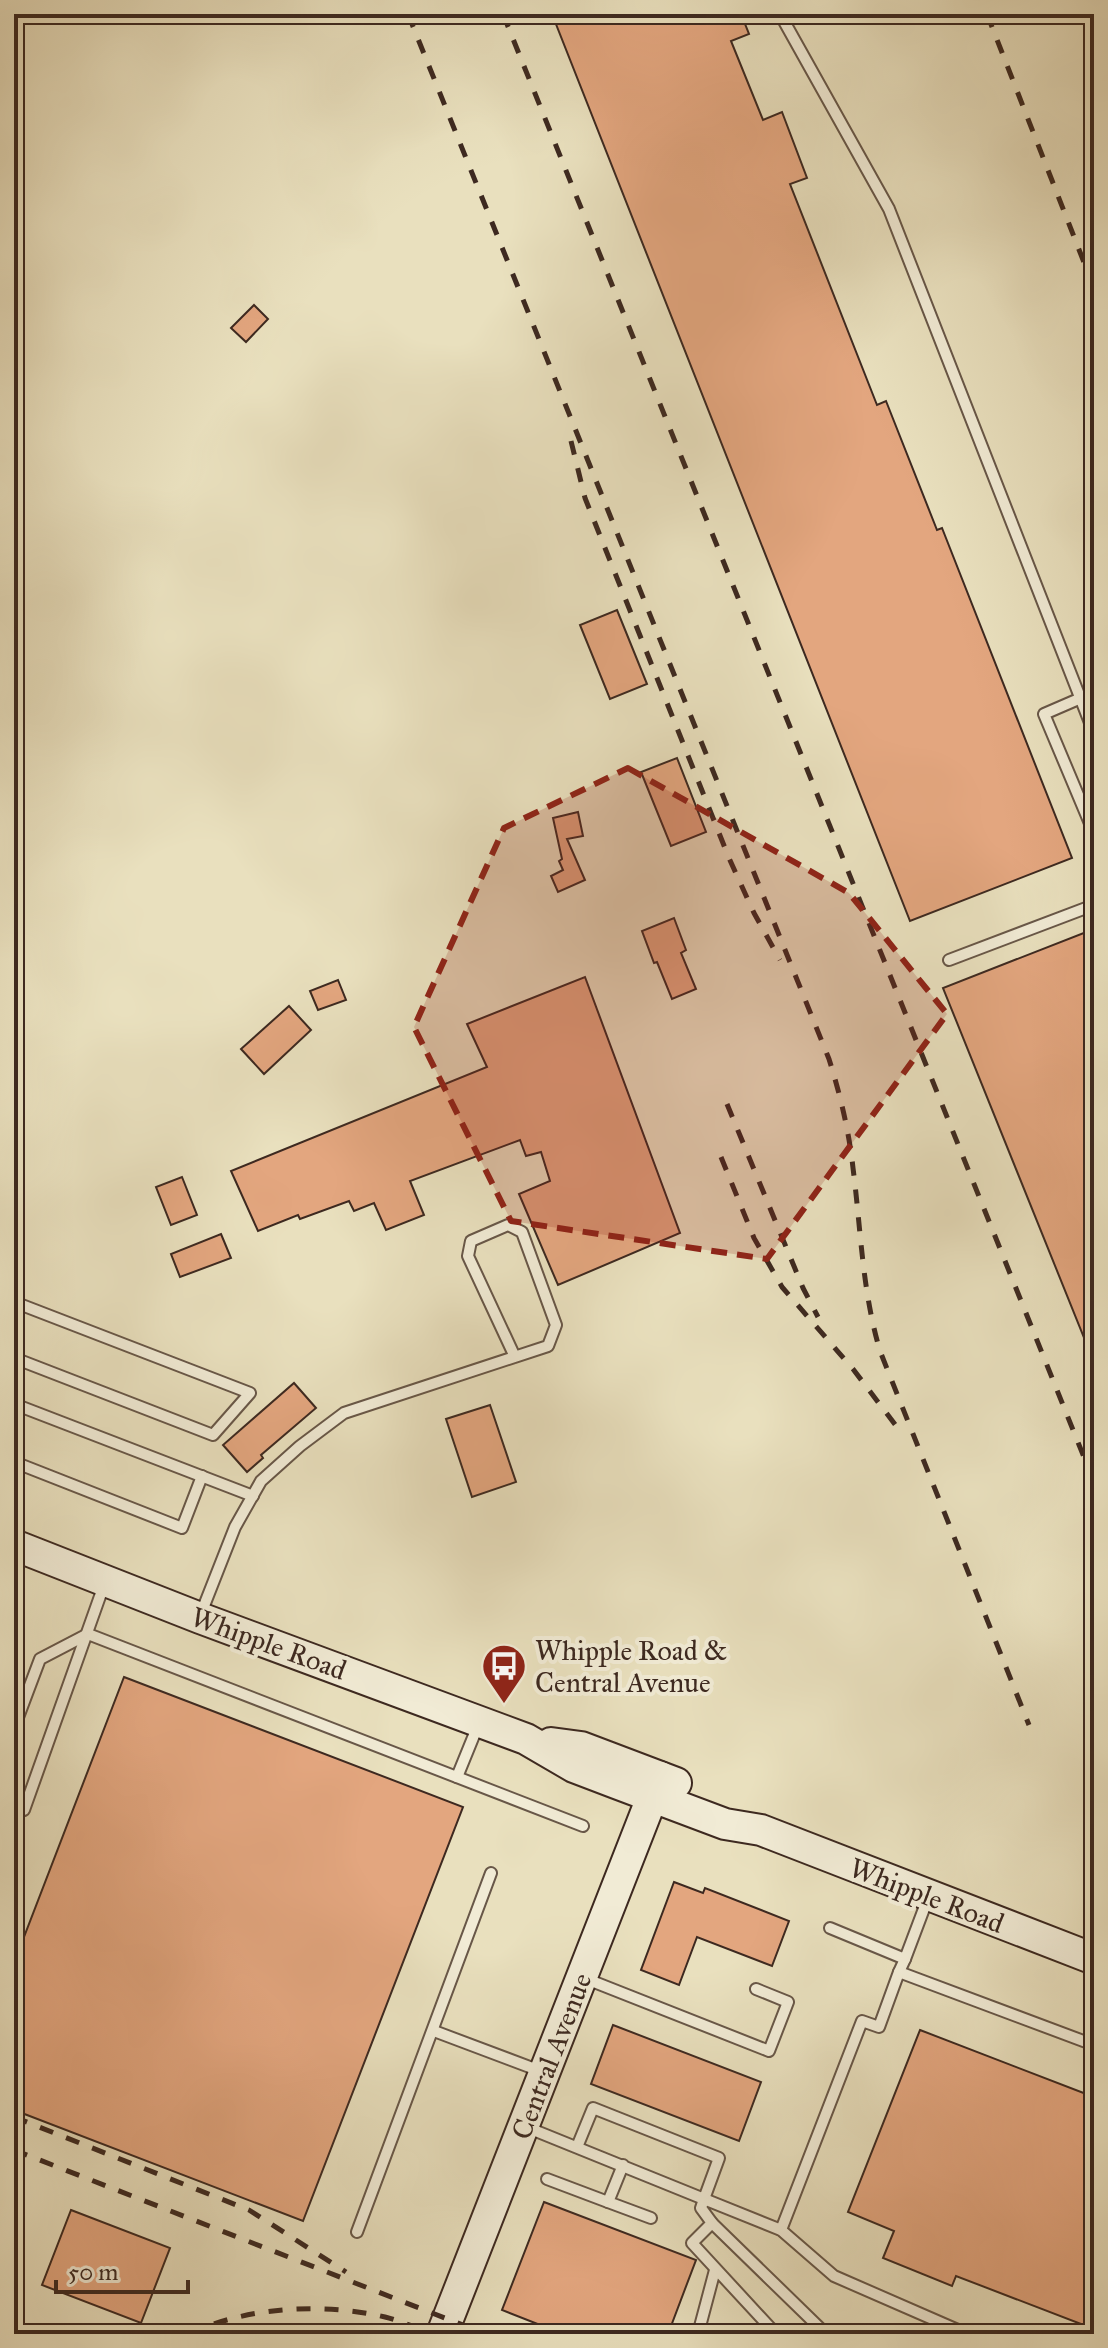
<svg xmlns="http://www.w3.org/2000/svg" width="1108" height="2348" viewBox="0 0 1108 2348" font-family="'IM FELL Great Primer',serif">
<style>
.building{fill:#e3a67f;stroke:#3d2920;stroke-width:2}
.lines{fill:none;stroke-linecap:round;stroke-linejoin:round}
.lane-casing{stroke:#685748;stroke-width:14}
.secondary-casing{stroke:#3d2920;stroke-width:34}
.lane{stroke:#f1ebd5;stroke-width:10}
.secondary{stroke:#f1ebd5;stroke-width:30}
.rail{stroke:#3d2920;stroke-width:5;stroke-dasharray:14 14;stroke-linecap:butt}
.marked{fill:#8f2418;fill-opacity:0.2;stroke:#8f2418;stroke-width:6;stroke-dasharray:16 10;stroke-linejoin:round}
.labels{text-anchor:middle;stroke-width:8;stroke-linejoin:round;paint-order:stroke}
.street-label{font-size:28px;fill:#3d2920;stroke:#f1ebd5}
.poi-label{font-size:28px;fill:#3d2920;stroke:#f1ebd5;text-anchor:start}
</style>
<rect width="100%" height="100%" fill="#e9e0be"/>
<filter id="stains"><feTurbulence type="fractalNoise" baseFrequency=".0025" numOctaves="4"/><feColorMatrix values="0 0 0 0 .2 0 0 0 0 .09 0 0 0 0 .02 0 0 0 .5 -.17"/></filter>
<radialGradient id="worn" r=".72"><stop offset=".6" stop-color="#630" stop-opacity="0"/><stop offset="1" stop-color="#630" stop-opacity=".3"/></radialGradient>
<!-- building -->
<g class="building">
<polygon points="552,14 741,14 749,34 731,41 763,120 782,112 807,178 790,184 877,405 886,401 937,530 942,528 1072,858 910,921"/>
<polygon points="254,305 268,319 246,342 231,328"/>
<polygon points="617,610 647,684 610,699 580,625"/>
<polygon points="677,758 706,832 671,846 641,772"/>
<polygon points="578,812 583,836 567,839 585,880 558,892 551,876 563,870 559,861 562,859 553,818"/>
<polygon points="674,918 686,950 681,953 696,989 672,999 657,962 654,963 642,931"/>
<polygon points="1094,929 1094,1360 1093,1360 943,988"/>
<polygon points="585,977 680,1233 558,1285 519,1194 550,1181 541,1152 526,1156 520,1140 410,1181 424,1215 386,1230 374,1203 354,1211 349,1201 300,1219 298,1215 258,1231 231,1171 487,1067 467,1024"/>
<polygon points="338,980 346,1000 318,1010 310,991"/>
<polygon points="289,1006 311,1030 264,1074 241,1049"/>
<polygon points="182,1177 197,1215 171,1225 156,1187"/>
<polygon points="221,1234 231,1258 180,1277 171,1254"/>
<polygon points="294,1383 316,1408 261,1455 263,1458 247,1472 223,1445"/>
<polygon points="490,1405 516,1482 472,1497 446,1419"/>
<polygon points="124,1677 463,1807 303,2221 14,2110 14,1963"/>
<polygon points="674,1882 703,1893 705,1888 789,1921 772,1966 697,1937 679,1985 641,1970"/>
<polygon points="613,2025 761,2082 739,2141 591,2084"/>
<polygon points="920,2030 1094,2097 1094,2329 956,2276 952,2286 883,2258 894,2231 848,2212"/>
<polygon points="544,2202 696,2260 668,2334 563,2334 502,2310"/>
<polygon points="71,2210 170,2248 141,2323 42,2285"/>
</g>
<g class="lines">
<!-- lane casing -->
<g class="lane-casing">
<g id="lane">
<polyline points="780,14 889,209 1094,733"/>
<polyline points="1081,698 1044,714 1094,833"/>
<polyline points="949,960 1094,905"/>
<polyline points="14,1302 250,1393 213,1435 14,1358"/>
<polyline points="14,1404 253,1496"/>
<polyline points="14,1462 182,1528 202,1476"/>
<polyline points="200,1616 235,1527 261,1481 300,1446 344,1413 548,1346 556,1325 522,1232 508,1225 471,1241 468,1256 515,1357"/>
<polyline points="14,1728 40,1659 88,1634 583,1826"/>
<polyline points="457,1777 479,1723"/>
<polyline points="14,1806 24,1810 104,1585"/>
<polyline points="830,1928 905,1959 928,1898"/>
<polyline points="905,1959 899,1972 1094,2045"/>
<polyline points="584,1978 769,2051 788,2002 756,1989"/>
<polyline points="434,2031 543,2072"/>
<polyline points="526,2127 704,2199 719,2158 593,2108 577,2147"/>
<polyline points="623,2165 608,2202 651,2218"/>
<polyline points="547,2179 608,2202"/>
<polyline points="712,2223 826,2334"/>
<polyline points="781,2230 862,2021 879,2027 899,1972"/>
<polyline points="357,2232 491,1873"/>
<polyline points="698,2334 715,2270"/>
<polyline points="776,2334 692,2243 712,2223 701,2208 704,2199 781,2230 834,2276 967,2334"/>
</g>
</g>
<!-- secondary casing -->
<g class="secondary-casing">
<g id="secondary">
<polyline points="14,1545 200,1618 526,1739 574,1767 616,1783 725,1824 761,1830 1094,1959"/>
<polyline points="551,1743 581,1747 676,1783"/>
<polyline points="442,2334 660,1777"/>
</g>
</g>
<!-- lane -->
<use href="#lane" class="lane"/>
<!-- secondary -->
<use href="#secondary" class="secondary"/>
<!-- rail -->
<g class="rail">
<path d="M 408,14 L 829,1059 C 840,1094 849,1131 853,1168 C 861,1230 862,1290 880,1351 L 1029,1725"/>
<polyline points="503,14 1094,1482"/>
<polyline points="987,14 1094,288"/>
<polyline points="571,441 585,498 729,858 754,913 780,960"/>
<polyline points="727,1104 803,1288 818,1317"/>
<polyline points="721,1157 754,1238 782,1287 853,1369 903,1435"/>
<polyline points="14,2117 249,2210 346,2272"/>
<polyline points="14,2150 486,2334"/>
<path d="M 188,2334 C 247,2307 321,2302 385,2317 C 401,2321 416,2328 432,2334"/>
</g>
</g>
<!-- marked area -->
<path class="marked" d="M 628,768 L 849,893 L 947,1014 L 767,1259 L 511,1221 L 414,1027 L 504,828 Z"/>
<!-- icons -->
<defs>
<g id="bus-pin" transform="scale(2.3)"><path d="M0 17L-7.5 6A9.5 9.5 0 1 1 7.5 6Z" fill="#8f2418" stroke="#f1ebd5"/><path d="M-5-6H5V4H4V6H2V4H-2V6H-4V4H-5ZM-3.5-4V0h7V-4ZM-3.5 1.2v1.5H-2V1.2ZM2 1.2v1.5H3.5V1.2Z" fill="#fff"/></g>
</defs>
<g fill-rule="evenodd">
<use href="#bus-pin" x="504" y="1666"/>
</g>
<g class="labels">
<!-- street labels -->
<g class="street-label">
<text transform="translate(269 1643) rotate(20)" y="10">Whipple Road</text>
<text transform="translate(927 1895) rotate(21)" y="10">Whipple Road</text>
<text transform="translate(551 2056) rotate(-69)" y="10">Central Avenue</text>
</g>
<!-- poi labels -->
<g class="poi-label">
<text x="535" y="1660">Whipple Road &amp;<tspan x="535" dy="32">Central Avenue</tspan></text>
</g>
</g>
<!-- margin -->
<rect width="1108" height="2348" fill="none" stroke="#e9e0be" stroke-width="48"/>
<rect x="16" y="16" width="1076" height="2316" fill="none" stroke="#3d2920" stroke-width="4"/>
<rect x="24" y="24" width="1060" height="2300" fill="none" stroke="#3d2920" stroke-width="2"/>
<!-- scale -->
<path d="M56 2280v12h132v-12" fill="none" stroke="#3d2920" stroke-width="4"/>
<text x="68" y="2280" font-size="24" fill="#3d2920" stroke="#f1ebd5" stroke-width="6" paint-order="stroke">50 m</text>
<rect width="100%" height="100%" filter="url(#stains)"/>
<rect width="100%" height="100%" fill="url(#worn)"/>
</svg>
